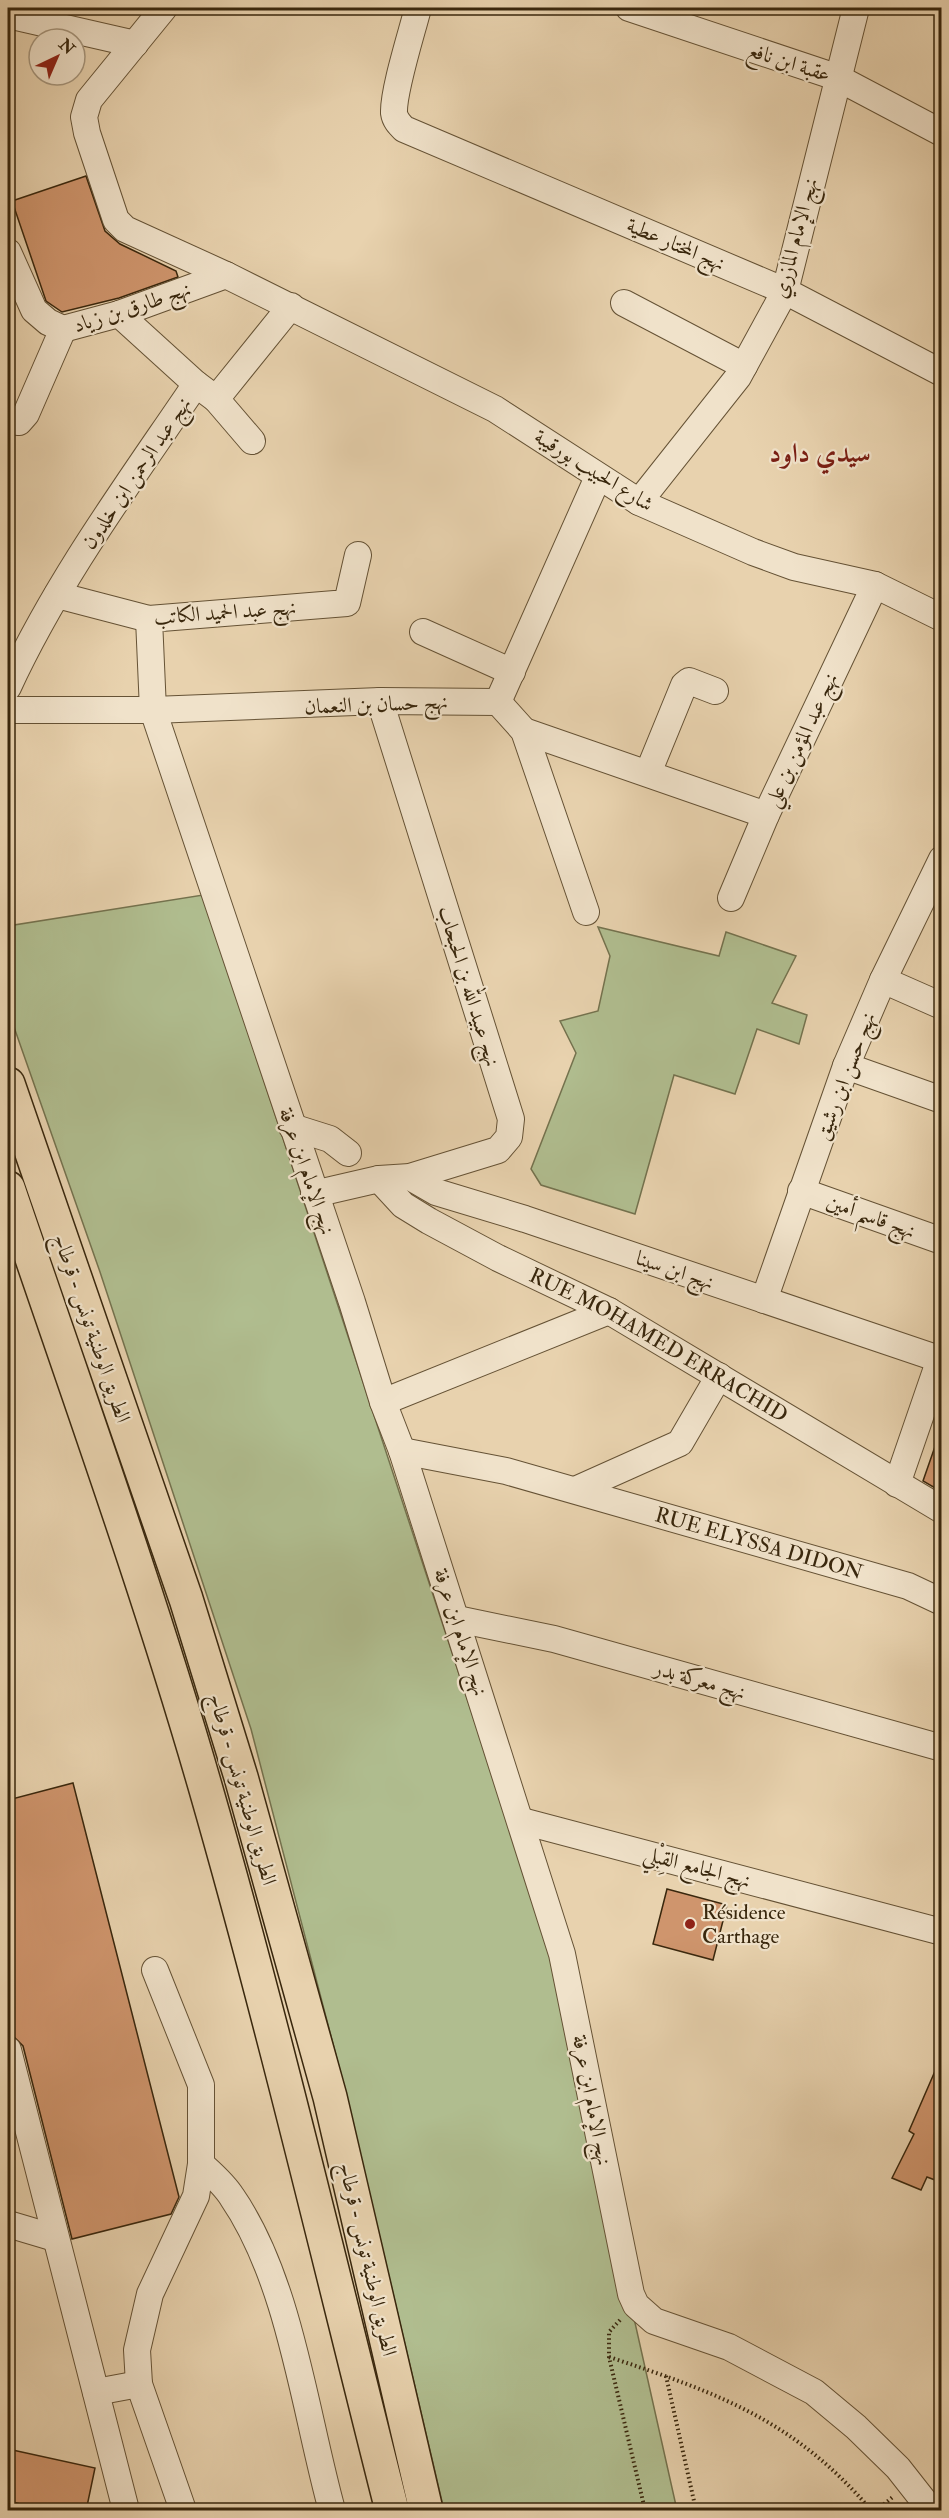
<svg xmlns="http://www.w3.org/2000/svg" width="949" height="2518" viewBox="0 0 949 2518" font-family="'IM FELL Double Pica',Amiri,serif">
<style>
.green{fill:#b0bd8f;stroke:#74724e;stroke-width:1.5}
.building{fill:#cf956d;stroke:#39270d;stroke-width:1.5}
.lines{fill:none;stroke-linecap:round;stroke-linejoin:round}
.minor-casing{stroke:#655235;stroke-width:28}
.highway-casing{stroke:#39270d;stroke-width:36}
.path{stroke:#39270d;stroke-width:4;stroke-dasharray:1.5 3;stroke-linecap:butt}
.minor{stroke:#f0e2ca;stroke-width:26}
.highway{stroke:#e8d2ae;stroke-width:33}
.poi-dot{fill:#8f2418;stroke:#f0e2ca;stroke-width:2}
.labels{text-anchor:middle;stroke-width:4.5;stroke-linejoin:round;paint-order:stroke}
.street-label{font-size:21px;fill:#39270d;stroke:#f0e2ca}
.poi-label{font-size:21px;fill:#39270d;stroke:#f0e2ca;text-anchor:start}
.district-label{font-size:27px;font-weight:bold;fill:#7a1f14;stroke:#f0e2ca}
</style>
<rect width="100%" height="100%" fill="#e8d2ae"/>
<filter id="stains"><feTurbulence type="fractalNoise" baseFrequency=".00333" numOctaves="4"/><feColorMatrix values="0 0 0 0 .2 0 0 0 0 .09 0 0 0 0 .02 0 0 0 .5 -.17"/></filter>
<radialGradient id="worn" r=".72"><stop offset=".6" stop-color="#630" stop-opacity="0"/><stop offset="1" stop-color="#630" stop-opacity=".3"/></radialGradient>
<!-- green -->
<g class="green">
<polygon points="203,895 555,1966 677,2510 444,2510 345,2090 251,1729 100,1272 8,1010 8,926"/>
<polygon points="598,927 719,956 726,932 796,956 772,1003 807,1015 799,1044 757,1029 735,1094 674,1075 635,1214 541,1185 531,1169 576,1053 560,1021 598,1011 610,956"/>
</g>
<!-- building -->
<g class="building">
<polygon points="86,176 105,231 120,244 176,271 178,277 119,298 62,312 46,301 12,201"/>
<polygon points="939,1435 942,1435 942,1492 923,1481"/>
<polygon points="73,1783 179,2197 171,2214 72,2239 23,2046 13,2036 8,2016 8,1800"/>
<polygon points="667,1889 727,1905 713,1960 653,1944"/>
<polygon points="942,2055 942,2164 935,2180 927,2177 921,2190 892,2178 914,2134 909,2131"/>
<polygon points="8,2449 95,2468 86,2511 50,2511 8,2501"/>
</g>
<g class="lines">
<!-- minor casing -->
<g class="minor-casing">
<g id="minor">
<polyline points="164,8 89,100 84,117 87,133 116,220 125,229 226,275 495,409 639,502 753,552 794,567 875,585 942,618"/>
<path d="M 418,8 C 412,32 393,91 394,113 C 395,120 399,124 404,129 L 785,291 L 942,373"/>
<polyline points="629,8 836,77 942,133"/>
<polyline points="8,15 135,44"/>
<polyline points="8,252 34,310 48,322 63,329 119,314 226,275"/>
<polyline points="624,303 744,366"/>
<polyline points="119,314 196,384"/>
<polyline points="216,399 252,441"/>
<polyline points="8,421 19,422 26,414 63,329"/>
<polyline points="639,502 738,377 785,291 856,8"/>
<polyline points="57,595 149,619 347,603 358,555"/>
<polyline points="149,619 153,710 352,1302 383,1402 402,1451 562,1954 631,2294 636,2305 654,2321 729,2347 814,2392 856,2427 898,2468 931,2510"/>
<polyline points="423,632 512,672"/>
<path d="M 8,687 C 58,579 129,483 196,384 L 216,399 L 291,306"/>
<polyline points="498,702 524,731 586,912"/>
<polyline points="8,710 153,710 380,701 498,702 598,477"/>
<polyline points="524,731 766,815"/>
<polyline points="648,773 684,685 689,681 715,691"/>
<polyline points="731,898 766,815 875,585"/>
<polyline points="883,980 942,1006"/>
<polyline points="846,1066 942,1100"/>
<polyline points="292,1127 330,1139 348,1153"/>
<polyline points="410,1177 436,1192 525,1219 942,1360"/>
<path id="s1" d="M 379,1179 L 403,1205 L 429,1221 L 498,1258 L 609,1311 L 942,1510"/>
<polyline points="801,1191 942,1241"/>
<polyline points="314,1194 379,1179 410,1177 498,1150 509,1137 511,1119 380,701"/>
<polyline points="764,1300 846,1066 883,980 942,859"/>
<polyline points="383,1402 609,1311"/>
<path id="s2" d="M 402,1451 L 506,1471 L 908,1586 L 942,1602"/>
<polyline points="897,1484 940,1359"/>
<polyline points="575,1490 680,1443 719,1376"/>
<polyline points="457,1619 554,1639 942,1748"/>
<polyline points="522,1821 942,1932"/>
<polyline points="155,1970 201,2085 201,2164 196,2196 150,2294 137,2350 139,2384 183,2510"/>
<polyline points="8,2050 126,2510"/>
<path d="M 201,2164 C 212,2174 224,2184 232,2197 C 290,2281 305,2413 332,2510"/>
<polyline points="8,2224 55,2238"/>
<polyline points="96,2392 139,2384"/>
</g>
</g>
<!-- highway casing -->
<g class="highway-casing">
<g id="highway">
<polyline points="8,1084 186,1599 241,1777 330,2097 426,2510"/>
<path d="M 8,1188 C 75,1386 147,1585 205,1786 C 274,2026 331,2269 392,2510"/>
</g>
</g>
<!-- path -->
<g class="path">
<polyline points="620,2320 609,2332 609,2357 645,2510"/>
<path d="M 609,2357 C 718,2393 794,2420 871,2510"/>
<polyline points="666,2376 696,2510"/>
<polyline points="877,2510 894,2496"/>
</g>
<!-- minor -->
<use href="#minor" class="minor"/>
<!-- highway -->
<use href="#highway" class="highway"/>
</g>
<!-- markers -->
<circle class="poi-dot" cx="690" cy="1924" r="6"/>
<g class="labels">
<!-- street labels -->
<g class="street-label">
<text transform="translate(789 62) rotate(18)" y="7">عقبة ابن نافع</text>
<text transform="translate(795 238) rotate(-75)" y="7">نهج الإمام المازري</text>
<text transform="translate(676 244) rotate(23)" y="7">نهج المختار عطية</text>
<text transform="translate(132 307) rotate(-18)" y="7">نهج طارق بن زياد</text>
<text transform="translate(594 470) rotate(32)" y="7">شارع الحبيب بورقيبة</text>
<text transform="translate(136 473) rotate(-56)" y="7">نهج عبد الرحمن ابن خلدون</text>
<text transform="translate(225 612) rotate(-4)" y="7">نهج عبد الحميد الكاتب</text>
<text transform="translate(376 704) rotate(-2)" y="7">نهج حسان بن النعمان</text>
<text transform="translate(801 740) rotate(-65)" y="7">نهج عبد المؤمن بن علي</text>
<text transform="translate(469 986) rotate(73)" y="7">نهج عبيد الله بن الحبحاب</text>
<text transform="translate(845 1076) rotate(-69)" y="7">نهج حسن ابن رشيق</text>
<text transform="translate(307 1171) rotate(71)" y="7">نهج الإمام ابن عرفة</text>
<text transform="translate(871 1216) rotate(20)" y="7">نهج قاسم أمين</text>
<text transform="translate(675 1270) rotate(19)" y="7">نهج ابن سينا</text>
<text transform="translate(92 1328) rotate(71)" y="7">الطريق الوطنية تونس - قرطاج</text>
<text dy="7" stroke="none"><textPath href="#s1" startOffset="327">RUE MOHAMED ERRACHID</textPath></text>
<text dy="7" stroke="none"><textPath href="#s2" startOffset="369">RUE ELYSSA DIDON</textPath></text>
<text transform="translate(461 1632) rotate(72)" y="7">نهج الإمام ابن عرفة</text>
<text transform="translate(700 1680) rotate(16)" y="7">نهج معركة بدر</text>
<text transform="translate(243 1789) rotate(74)" y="7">الطريق الوطنية تونس - قرطاج</text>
<text transform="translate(697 1867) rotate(15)" y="7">نهج الجامع القِبْلي</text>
<text transform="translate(592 2100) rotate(79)" y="7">نهج الإمام ابن عرفة</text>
<text transform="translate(368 2259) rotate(77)" y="7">الطريق الوطنية تونس - قرطاج</text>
</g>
<!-- poi labels -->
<g class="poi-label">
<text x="702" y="1919">Résidence<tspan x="702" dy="24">Carthage</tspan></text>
</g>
<!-- district labels -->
<g class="district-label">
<text x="820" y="462">سيدي داود</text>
</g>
</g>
<!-- margin -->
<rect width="949" height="2518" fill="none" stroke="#e8d2ae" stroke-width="30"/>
<rect x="9" y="9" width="931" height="2500" fill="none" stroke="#39270d" stroke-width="3"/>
<rect x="15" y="15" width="919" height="2488" fill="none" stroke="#39270d" stroke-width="1.5"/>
<!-- north arrow -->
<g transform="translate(57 57) rotate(44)"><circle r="28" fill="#f0e2ca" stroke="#a7977e" stroke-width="1.5"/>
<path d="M0-4.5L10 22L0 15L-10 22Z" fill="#8f2418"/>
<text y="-9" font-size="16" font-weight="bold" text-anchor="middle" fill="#39270d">N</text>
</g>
<rect width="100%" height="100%" filter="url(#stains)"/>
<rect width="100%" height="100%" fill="url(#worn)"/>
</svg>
